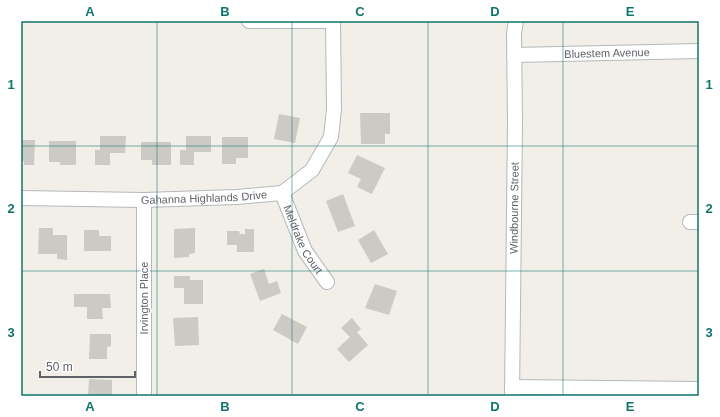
<svg xmlns="http://www.w3.org/2000/svg" width="720" height="417" viewBox="0 0 720 417" font-family="Arial,sans-serif">
<style>
.building{fill:#cccac5}
.lines{fill:none;stroke-linecap:round;stroke-linejoin:round}
.minor-casing{stroke:#b5b8bc;stroke-width:16}
.minor{stroke:#fff;stroke-width:14}
.grid{fill:none;stroke:#0f766e;stroke-width:1;stroke-opacity:0.55}
.labels{text-anchor:middle;stroke-width:3.5;stroke-linejoin:round;paint-order:stroke}
.street-label{font-size:11px;fill:#5f6368;stroke:#fff}
.neatline{fill:none;stroke:#0f766e;stroke-width:1.5}
.grid-label{font-size:13px;text-anchor:middle;font-weight:bold;fill:#0f766e}
</style>
<rect width="100%" height="100%" fill="#f1efe8"/>
<!-- building -->
<g class="building">
<polygon points="360,113 390,113 390,134 385,134 385,144 361,144"/>
<polygon points="279,114 300,118 295,143 274,139"/>
<polygon points="100,136 126,136 125,153 110,153 110,165 95,165 95,150 100,150"/>
<polygon points="186,136 211,136 211,152 194,152 194,165 180,165 180,150 186,150"/>
<polygon points="222,137 248,137 248,158 236,158 236,164 222,164"/>
<polygon points="21,140 35,140 34,165 24,165 24,161 21,161"/>
<polygon points="49,141 76,141 76,165 60,165 60,162 49,162"/>
<polygon points="141,142 171,142 171,165 152,165 152,160 141,160"/>
<polygon points="357,155 385,168 372,194 357,187 361,179 348,173"/>
<polygon points="343,194 355,226 338,232 326,201"/>
<polygon points="39,228 53,228 53,235 67,235 67,260 57,259 57,254 38,254"/>
<polygon points="195,228 195,253 189,254 189,257 174,258 174,229"/>
<polygon points="245,229 254,229 254,252 237,252 237,245 227,245 227,231 239,231 240,234 245,234"/>
<polygon points="84,230 99,230 99,236 111,236 111,251 84,251"/>
<polygon points="374,230 388,254 371,263 358,240"/>
<polygon points="264,269 269,284 277,281 281,293 260,301 250,274"/>
<polygon points="174,276 190,276 190,280 203,280 203,304 184,304 184,288 174,288"/>
<polygon points="375,284 397,291 389,315 365,308"/>
<polygon points="74,294 110,294 111,308 102,308 103,319 87,319 87,307 74,307"/>
<polygon points="282,314 307,327 298,344 273,330"/>
<polygon points="198,317 199,345 175,346 173,318"/>
<polygon points="352,318 361,329 357,332 368,345 349,362 337,349 350,337 341,328"/>
<polygon points="90,334 111,334 111,346 107,347 107,359 89,359"/>
<polygon points="89,379 112,380 112,396 88,396"/>
</g>
<g class="lines">
<!-- minor casing -->
<g class="minor-casing">
<g id="minor">
<polyline points="249,21 333,21"/>
<path id="s1" d="M 514,55 L 699,51"/>
<path id="s2" d="M 282,193 L 305,251 L 327,282"/>
<path id="s3" d="M 21,198 L 144,200 L 237,197 L 282,193 L 312,170 L 331,137 L 334,109 L 333,21"/>
<polyline points="144,200 144,396"/>
<polyline points="690,222 699,222"/>
<polyline points="512,387 699,389"/>
<path id="s4" d="M 512,396 L 515,123 L 514,33 L 516,21"/>
</g>
</g>
<!-- minor -->
<use href="#minor" class="minor"/>
</g>
<!-- grid -->
<path class="grid" d="M 157,21 L 157,396M 292,21 L 292,396M 428,21 L 428,396M 563,21 L 563,396M 21,146 L 699,146M 21,271 L 699,271"/>
<g class="labels">
<!-- street labels -->
<g class="street-label">
<text dy="4" stroke="none"><textPath href="#s1" startOffset="93">Bluestem Avenue</textPath></text>
<text dy="4" stroke="none"><textPath href="#s3" startOffset="183">Gahanna Highlands Drive</textPath></text>
<text dy="4" stroke="none"><textPath href="#s4" startOffset="188">Windbourne Street</textPath></text>
<text dy="4" stroke="none"><textPath href="#s2" startOffset="51">Meldrake Court</textPath></text>
<text transform="translate(144 298) rotate(-90)" y="4">Irvington Place</text>
</g>
</g>
<!-- border -->
<rect width="720" height="417" fill="none" stroke="#ffffff" stroke-width="44"/>
<!-- scale -->
<path d="M40 371v6h95v-6" fill="none" stroke="#5f6368" stroke-width="2"/>
<text x="46" y="371" font-size="12" fill="#5f6368" stroke="#ffffff" stroke-width="3" paint-order="stroke">50 m</text>
<rect x="22" y="22" width="676" height="373" class="neatline"/>
<g class="grid-label">
<text x="90" y="16">A</text>
<text x="225" y="16">B</text>
<text x="360" y="16">C</text>
<text x="495" y="16">D</text>
<text x="630" y="16">E</text>
<text x="11" y="89">1</text>
<text x="709" y="89">1</text>
<text x="11" y="213">2</text>
<text x="709" y="213">2</text>
<text x="11" y="337">3</text>
<text x="709" y="337">3</text>
<text x="90" y="411">A</text>
<text x="225" y="411">B</text>
<text x="360" y="411">C</text>
<text x="495" y="411">D</text>
<text x="630" y="411">E</text>
</g>
</svg>
